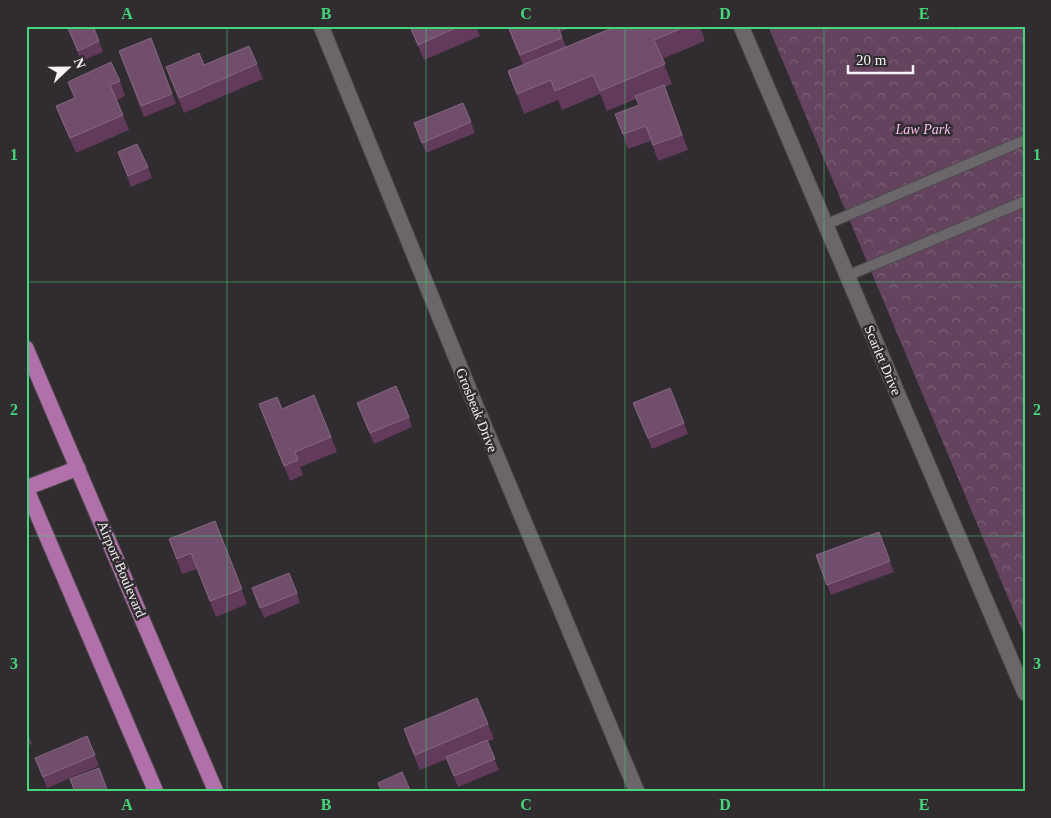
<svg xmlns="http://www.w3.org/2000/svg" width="1051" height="818" viewBox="0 0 1051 818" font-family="'Times New Roman',serif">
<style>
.park{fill:url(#park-crowns)}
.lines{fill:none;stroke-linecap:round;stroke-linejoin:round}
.service-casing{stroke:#4d4a4c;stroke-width:12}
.minor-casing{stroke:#4d4a4c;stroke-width:17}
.primary-casing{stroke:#4d4a4c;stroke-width:17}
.service{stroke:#6b666a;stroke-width:10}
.minor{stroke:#6b666a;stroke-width:15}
.primary{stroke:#b270aa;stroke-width:15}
.wall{fill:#623a5c}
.building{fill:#724e6d;stroke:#866882}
.grid{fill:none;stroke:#43d77b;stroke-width:1;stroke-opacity:0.55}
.labels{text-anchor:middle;stroke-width:5;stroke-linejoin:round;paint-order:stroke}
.park-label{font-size:14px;font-style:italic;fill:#f9bfef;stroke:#302c2f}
.street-label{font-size:14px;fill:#f5f3f5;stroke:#302c2f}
.neatline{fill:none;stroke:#43d77b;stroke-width:2}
.grid-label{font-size:16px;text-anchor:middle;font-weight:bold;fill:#43d77b}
</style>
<defs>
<pattern id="park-crowns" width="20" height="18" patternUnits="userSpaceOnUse" patternTransform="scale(1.25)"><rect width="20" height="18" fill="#63435e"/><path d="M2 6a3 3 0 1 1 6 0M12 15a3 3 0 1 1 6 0" fill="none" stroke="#7a5f76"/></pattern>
</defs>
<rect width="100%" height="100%" fill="#302c2f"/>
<!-- park -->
<polygon class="park" points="768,26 1025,26 1025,637 1012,607"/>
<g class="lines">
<!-- service casing -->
<g class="service-casing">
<g id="service">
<polyline points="825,225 1025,140"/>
<polyline points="847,276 1025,201"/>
</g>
</g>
<!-- minor casing -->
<g class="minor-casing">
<g id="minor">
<polyline points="321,26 475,404 637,792"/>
<polyline points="741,26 1025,693"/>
</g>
</g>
<!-- primary casing -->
<g class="primary-casing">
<g id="primary">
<polyline points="26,348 216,792"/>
<polyline points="26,488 156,792"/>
<polyline points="26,488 78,468"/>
</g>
</g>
<!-- service -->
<use href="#service" class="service"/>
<!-- minor -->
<use href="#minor" class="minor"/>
<!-- primary -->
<use href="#primary" class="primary"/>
</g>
<!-- wall -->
<g class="wall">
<polygon points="67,26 99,41 103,52 81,61"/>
<polygon points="409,26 476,26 480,36 424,60"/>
<polygon points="507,26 574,26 560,32 566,47 617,26 700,26 705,41 662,59 672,84 665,87 688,150 658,161 651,141 628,149 615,114 639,105 636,99 607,111 600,94 562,110 558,100 524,114 508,71 523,65"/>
<polygon points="151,38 176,104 144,117 119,51"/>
<polygon points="257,64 263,79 184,113 166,67"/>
<polygon points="120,81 125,96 117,100 129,130 76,153 62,122 56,106 74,98 68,82"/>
<polygon points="471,122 475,133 426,153 414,123"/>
<polygon points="118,152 148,167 152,178 131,187"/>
<polygon points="357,403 409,417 412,427 374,444"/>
<polygon points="633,403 684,423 688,434 652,449"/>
<polygon points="259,404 282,409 331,437 337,452 300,467 303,475 290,481"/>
<polygon points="215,521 247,604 216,617 197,569 182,574 169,539"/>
<polygon points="879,532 894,572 831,595 816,555"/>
<polygon points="252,588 297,593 300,603 264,618"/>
<polygon points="488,724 494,739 487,742 499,770 458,787 447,759 420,770 409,744 404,729"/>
<polygon points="26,730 32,744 26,746"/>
<polygon points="95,755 99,766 47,788 35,758"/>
</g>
<!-- building -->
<g class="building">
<polygon points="67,26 93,26 99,41 78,51"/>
<polygon points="410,26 460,26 418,45"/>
<polygon points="508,26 558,26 562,38 520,55"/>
<polygon points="617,26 687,26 654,40 665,64 600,91 593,75 555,91 551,80 517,94 508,71"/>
<polygon points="151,38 172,94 141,106 119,51"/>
<polygon points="249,46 257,64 179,98 166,67 199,53 204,65"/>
<polygon points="111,62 120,81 110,85 123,115 70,138 56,106 75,98 68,82"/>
<polygon points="664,85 682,135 653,145 646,126 623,134 615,114 639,105 635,96"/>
<polygon points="463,103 471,122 422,143 414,123"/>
<polygon points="137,144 148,167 128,176 118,152"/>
<polygon points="396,386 409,417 370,433 357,403"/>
<polygon points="670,388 684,423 648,438 633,403"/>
<polygon points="314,395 331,437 295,452 298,460 284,466 259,404 277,397 282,409"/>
<polygon points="215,521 242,589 210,601 191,553 177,559 169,539"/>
<polygon points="879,532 890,561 827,585 816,555"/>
<polygon points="289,573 297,593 260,608 252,588"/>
<polygon points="477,698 488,724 415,755 404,729"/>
<polygon points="87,736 95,755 43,777 35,758"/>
<polygon points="487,740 495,759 454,776 446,757"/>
<polygon points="99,768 108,792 75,792 70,779"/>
<polygon points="402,772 411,792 382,792 378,783"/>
</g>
<!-- grid -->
<path class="grid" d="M 227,26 L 227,792M 426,26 L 426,792M 625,26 L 625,792M 824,26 L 824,792M 26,282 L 1025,282M 26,536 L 1025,536"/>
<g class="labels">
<!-- park labels -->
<g class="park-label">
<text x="923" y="134">Law Park</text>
</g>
<!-- street labels -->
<g class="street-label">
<text transform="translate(883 360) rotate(67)" y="5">Scarlet Drive</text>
<text transform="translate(477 410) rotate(68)" y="5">Grosbeak Drive</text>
<text transform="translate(122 569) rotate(67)" y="5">Airport Boulevard</text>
</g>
</g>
<!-- border -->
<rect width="1051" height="818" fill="none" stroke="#302c2f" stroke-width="55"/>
<!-- north arrow -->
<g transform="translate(68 68) rotate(68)" stroke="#302c2f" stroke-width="4" paint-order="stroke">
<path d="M0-4L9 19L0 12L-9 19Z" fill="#f5f3f5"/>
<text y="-8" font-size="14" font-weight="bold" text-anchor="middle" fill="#f5f3f5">N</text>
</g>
<!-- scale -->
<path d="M848 65v8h65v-8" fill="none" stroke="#f5f3f5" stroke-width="2.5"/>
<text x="856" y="65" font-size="15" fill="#f5f3f5" stroke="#302c2f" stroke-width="4" paint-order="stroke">20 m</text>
<rect x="28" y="28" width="996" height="762" class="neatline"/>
<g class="grid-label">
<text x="127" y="19">A</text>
<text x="326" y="19">B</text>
<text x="526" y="19">C</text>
<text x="725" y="19">D</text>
<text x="924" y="19">E</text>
<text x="14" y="160">1</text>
<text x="1037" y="160">1</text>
<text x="14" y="415">2</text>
<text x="1037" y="415">2</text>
<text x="14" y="669">3</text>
<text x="1037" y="669">3</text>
<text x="127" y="810">A</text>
<text x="326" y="810">B</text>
<text x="526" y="810">C</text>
<text x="725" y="810">D</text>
<text x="924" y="810">E</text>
</g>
</svg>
